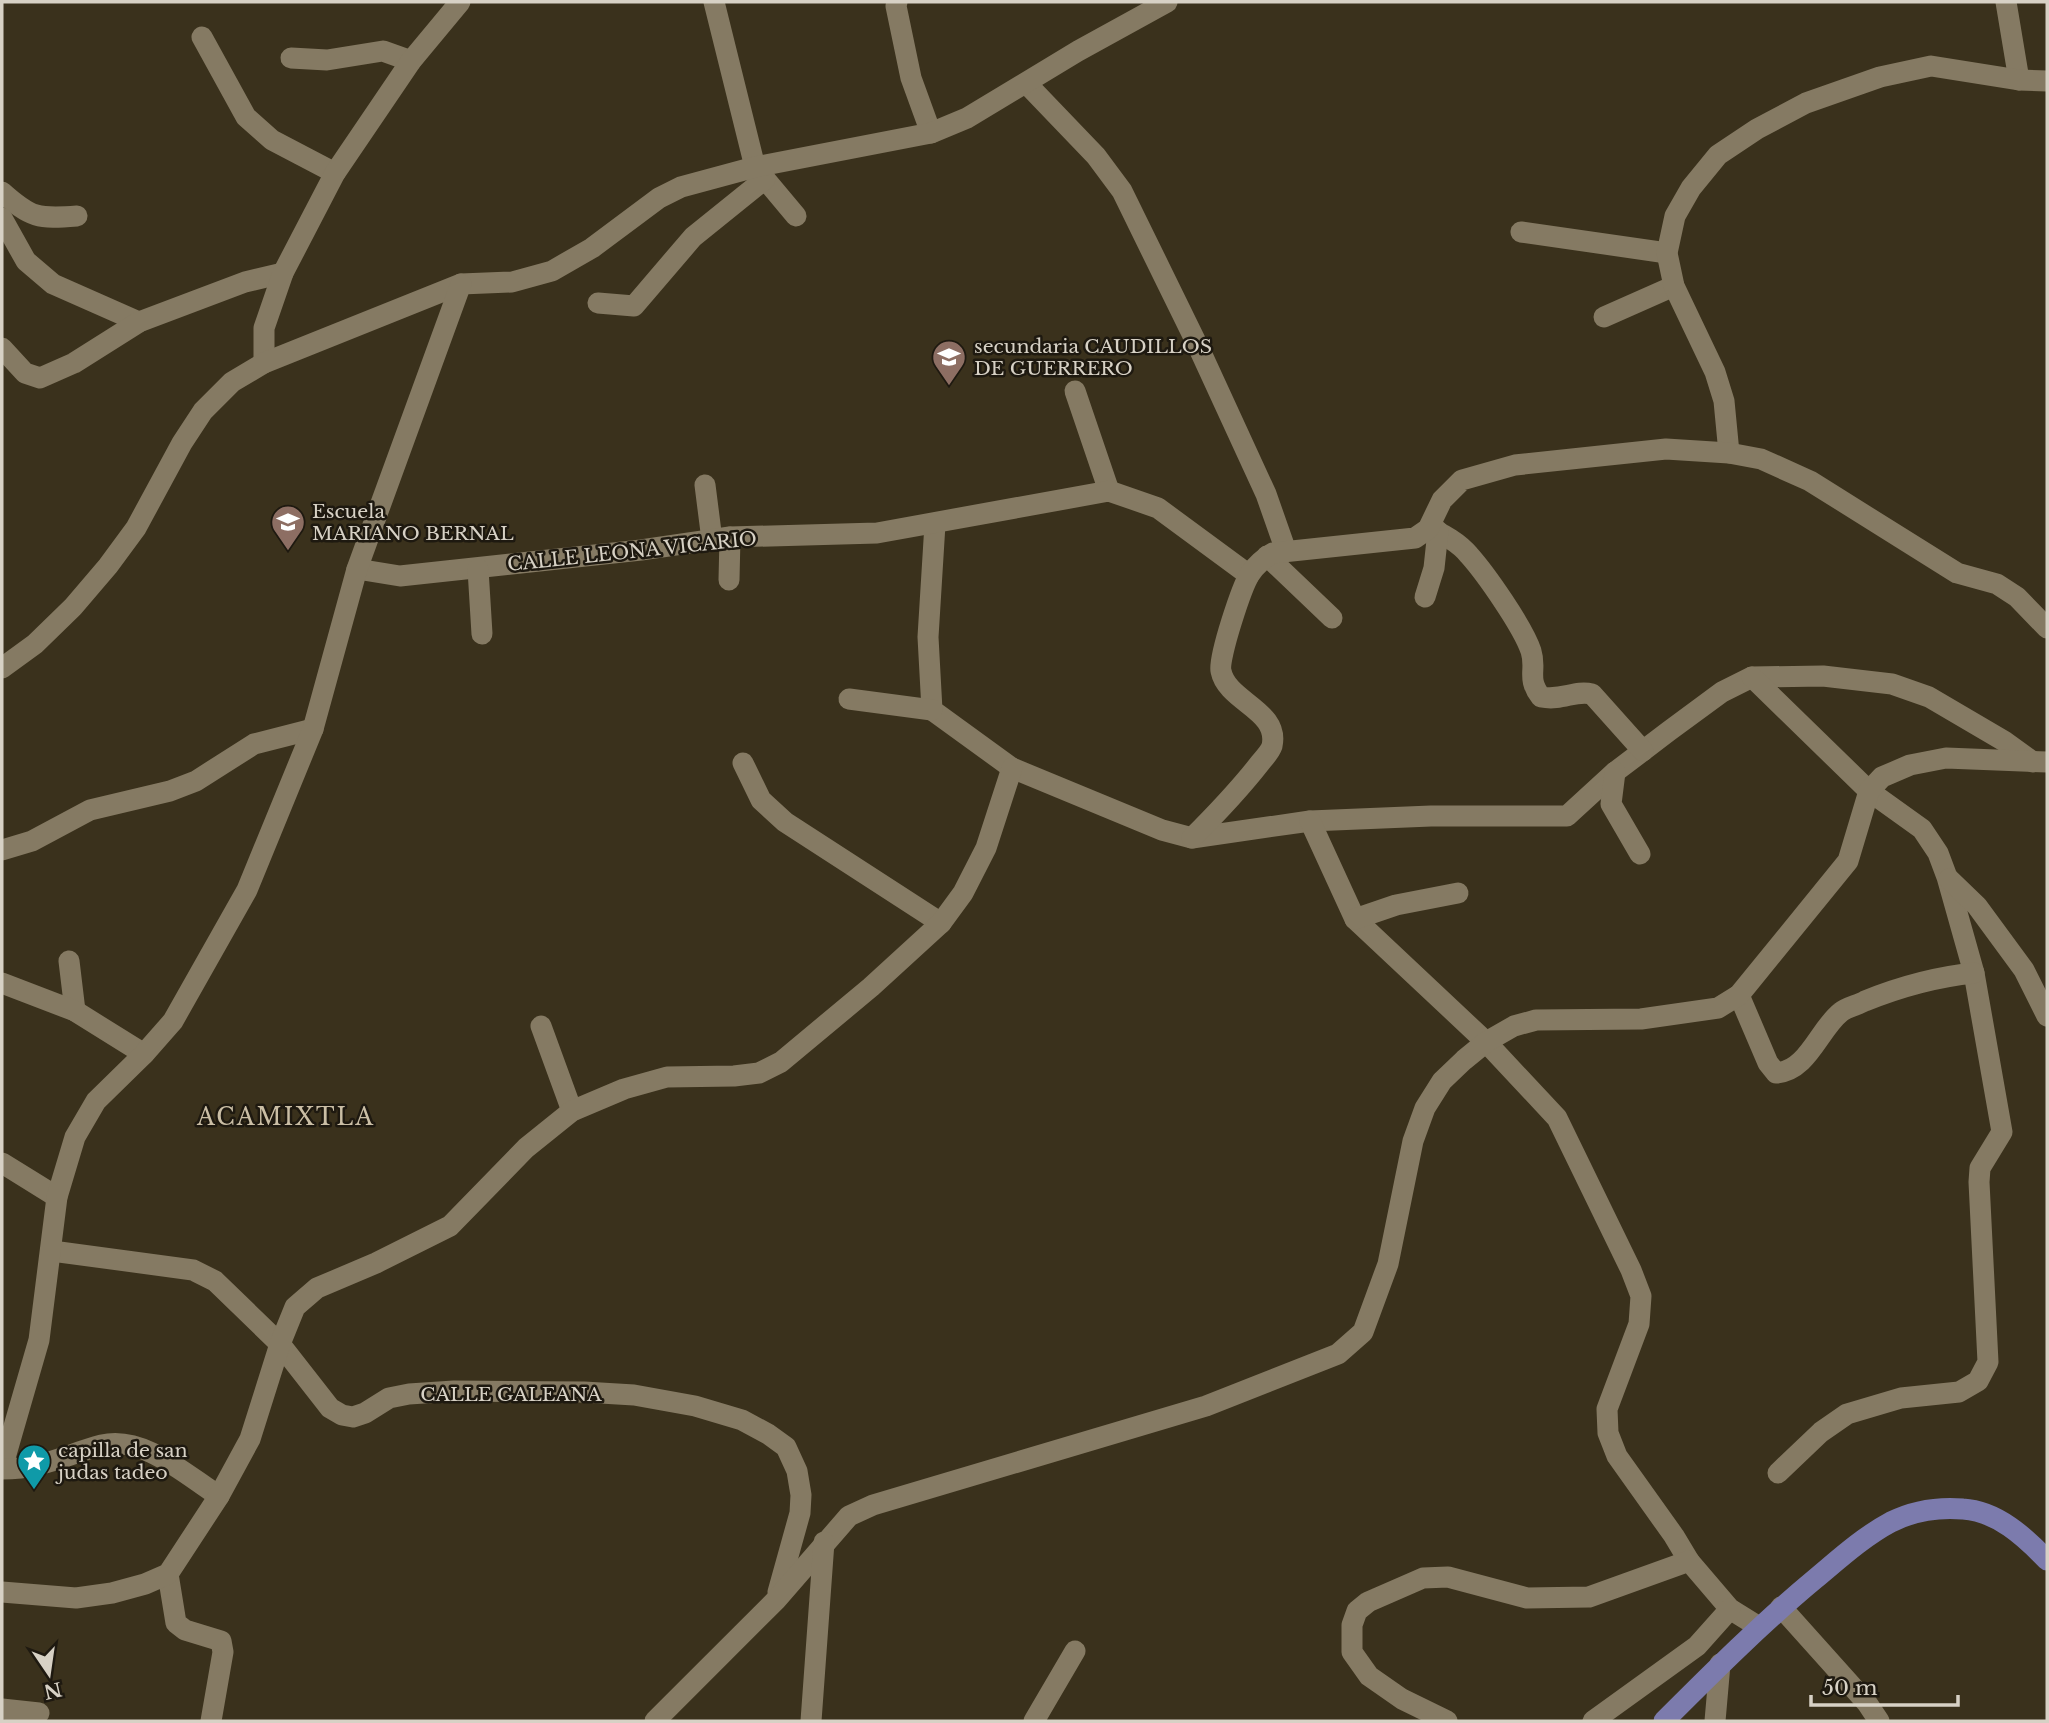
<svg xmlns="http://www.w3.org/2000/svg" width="2049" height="1723" viewBox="0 0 2049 1723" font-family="'Libre Baskerville',serif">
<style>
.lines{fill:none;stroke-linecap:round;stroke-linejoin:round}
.minor{stroke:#857a63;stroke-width:21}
.major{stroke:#7c7bad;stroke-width:21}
.labels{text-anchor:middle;stroke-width:5;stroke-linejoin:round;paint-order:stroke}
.poi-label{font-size:19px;fill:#d7d1c5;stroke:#1e1910;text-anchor:start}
.street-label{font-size:19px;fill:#d7d1c5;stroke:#1e1910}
.quarter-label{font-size:23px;letter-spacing:2px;fill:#cabea5;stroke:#1e1910}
</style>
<rect width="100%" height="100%" fill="#3a311c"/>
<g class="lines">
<!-- minor -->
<g class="minor">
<polyline points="714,2 755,167 796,216"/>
<polyline points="897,2 896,6 911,78 931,133"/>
<polyline points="2006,2 2019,80"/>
<polyline points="202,37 246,117 272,140 335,173"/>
<polyline points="291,58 327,60 383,51 411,61"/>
<polyline points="1026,83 1096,156 1122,191 1197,344 1266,494 1286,551"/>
<path d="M 2,192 C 31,218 38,219 77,216"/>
<polyline points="2,218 26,261 53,284 139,322"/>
<polyline points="1521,232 1667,253"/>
<polyline points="598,303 634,306 693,237 765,179"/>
<polyline points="1604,317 1674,286"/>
<polyline points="2,348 25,373 40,378 74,363 139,322 245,282 283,273"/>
<polyline points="264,363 264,328 283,273 335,173 411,61 460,2"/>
<polyline points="1075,391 1109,491"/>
<polyline points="1729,453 1724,401 1715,372 1674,286 1667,253 1675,216 1691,188 1718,155 1757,129 1806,103 1880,77 1931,66 2019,80 2047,81"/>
<polyline points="705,485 712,540"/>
<polyline points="935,524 928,637 932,710 1012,768 1162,830 1192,838 1310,821 1431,816 1567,816 1615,772 1669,731 1722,692 1752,677 1823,676 1892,684 1929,697 2004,741 2033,762"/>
<path d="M 1428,529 C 1442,532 1460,544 1469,555 C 1486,574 1523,627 1531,651 C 1537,670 1526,678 1541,697 C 1563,701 1574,690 1592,694 L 1643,751"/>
<polyline points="1267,556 1332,618"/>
<polyline points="357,569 400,576 641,550 730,537 877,533 1109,491 1158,508 1249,575"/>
<polyline points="478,569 482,634"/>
<polyline points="729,580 730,537"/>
<polyline points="1425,597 1434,568 1438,531"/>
<polyline points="2,668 35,644 73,607 108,566 136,528 182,443 203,411 232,382 264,363 461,284 512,282 552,271 592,248 659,198 681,187 755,167 931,133 967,118 1078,51 1167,2"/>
<polyline points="1752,677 1869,791 1922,829 1938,853 1947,877 1974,973 2002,1132 1980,1168 1979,1182 1988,1362 1978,1381 1959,1392 1901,1398 1847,1414 1821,1432 1778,1473"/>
<polyline points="849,699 932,710"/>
<polyline points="743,763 761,800 785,822 941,923"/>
<polyline points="1615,772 1611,804 1640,854"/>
<polyline points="1310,821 1355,919 1486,1042 1557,1118 1631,1270 1641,1296 1639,1324 1607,1409 1608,1433 1617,1456 1674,1536 1689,1561"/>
<path d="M 1192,838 C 1216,814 1239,790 1260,763 C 1264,758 1270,752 1272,746 C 1280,710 1227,702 1221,671 C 1218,658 1242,586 1250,574 C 1255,566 1265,557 1273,553 L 1415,538 L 1428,529 L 1442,500 L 1462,480 L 1515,465 L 1666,449 L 1729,453 L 1761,459 L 1810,481 L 1957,573 L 1997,584 L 2017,597 L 2047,628"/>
<polyline points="2,850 32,841 90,810 170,791 196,781 254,744 313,729"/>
<polyline points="1949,879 1977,906 2024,970 2047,1016"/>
<polyline points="1355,919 1396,905 1458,893"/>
<polyline points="69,961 75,1011"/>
<polyline points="2,983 75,1011 144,1054"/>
<path d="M 1739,995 L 1768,1063 L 1776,1073 C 1808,1071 1819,1029 1841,1012 C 1847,1007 1858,1005 1865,1001 C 1902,986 1935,977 1974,973"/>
<polyline points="541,1026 572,1111"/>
<polyline points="2,1163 57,1197"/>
<polyline points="52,1251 193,1270 215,1281 280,1344 330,1408 342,1415 353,1417 365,1413 389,1398 409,1394 454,1391 584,1392 634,1395 695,1406 742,1420 768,1434 786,1447 797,1471 801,1495 800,1513 778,1592"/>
<polyline points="2,1468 39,1340 57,1197 75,1137 96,1101 144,1054 173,1021 247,890 313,729 357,569 461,284"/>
<path d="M 2,1469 C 42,1469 65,1455 102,1445 C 143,1435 186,1475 219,1496"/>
<polyline points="168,1574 176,1623 185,1630 221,1641 223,1652 211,1721"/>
<polyline points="2,1592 76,1598 112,1593 145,1584 168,1574 219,1496 250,1439 280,1344 295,1307 317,1288 376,1263 450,1226 526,1148 572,1111 624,1089 667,1077 734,1076 759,1073 781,1062 871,987 941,923 963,893 986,848 1012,768"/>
<polyline points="1781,1607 1867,1703 1879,1721"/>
<polyline points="2,1709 39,1713"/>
<polyline points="655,1721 776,1600 849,1516 873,1505 1206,1406 1338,1354 1363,1332 1388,1264 1413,1141 1425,1108 1442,1081 1464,1060 1486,1042 1514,1026 1536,1020 1641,1019 1718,1008 1739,995 1848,861 1869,791 1882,777 1910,765 1946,758 2047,762"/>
<polyline points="811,1721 824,1542"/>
<polyline points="1034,1721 1075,1651"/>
<polyline points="1447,1721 1402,1699 1369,1676 1352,1652 1352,1625 1357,1611 1368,1602 1423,1578 1448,1577 1527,1598 1589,1597 1689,1561 1730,1609 1759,1627"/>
<polyline points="1593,1721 1697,1646 1730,1609"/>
<polyline points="1715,1721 1720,1664"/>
</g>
<!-- major -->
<path class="major" d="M 1664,1721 C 1713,1672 1762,1623 1815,1579 C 1839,1559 1863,1537 1891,1522 C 1913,1511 1939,1507 1963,1509 C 1997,1511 2025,1537 2047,1560"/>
</g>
<!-- icons -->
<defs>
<g id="school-pin" transform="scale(1.75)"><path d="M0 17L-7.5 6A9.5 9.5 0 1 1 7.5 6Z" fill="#8d6e63" stroke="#1e1910"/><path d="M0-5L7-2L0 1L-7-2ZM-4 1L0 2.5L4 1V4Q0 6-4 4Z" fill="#fff"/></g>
<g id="sight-pin" transform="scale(1.75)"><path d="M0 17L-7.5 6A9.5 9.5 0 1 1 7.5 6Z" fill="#0f9aa8" stroke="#1e1910"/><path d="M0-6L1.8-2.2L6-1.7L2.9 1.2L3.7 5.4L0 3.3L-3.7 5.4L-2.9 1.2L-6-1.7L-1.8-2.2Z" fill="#fff"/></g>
</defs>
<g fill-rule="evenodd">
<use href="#school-pin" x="949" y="357"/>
<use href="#school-pin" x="288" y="522"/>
<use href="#sight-pin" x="34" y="1461"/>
</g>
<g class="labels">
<!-- poi labels -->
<g class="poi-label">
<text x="974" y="353">secundaria CAUDILLOS<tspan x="974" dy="22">DE GUERRERO</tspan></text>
<text x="312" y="518">Escuela<tspan x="312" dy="22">MARIANO BERNAL</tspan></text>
<text x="58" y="1457">capilla de san<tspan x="58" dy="22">judas tadeo</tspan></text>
</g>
<!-- street labels -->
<g class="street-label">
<text transform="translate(632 551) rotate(-6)" y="7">CALLE LEONA VICARIO</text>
<text x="511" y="1401">CALLE GALEANA</text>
</g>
<!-- quarter labels -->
<g class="quarter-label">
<text x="286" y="1125">ACAMIXTLA</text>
</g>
</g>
<!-- border -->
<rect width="2049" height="1723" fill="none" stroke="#d7d1c5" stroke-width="7"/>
<!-- north arrow -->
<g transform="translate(49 1674) rotate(167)" stroke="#1e1910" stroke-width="5" paint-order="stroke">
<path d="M0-5L12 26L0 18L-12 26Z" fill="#d7d1c5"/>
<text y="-10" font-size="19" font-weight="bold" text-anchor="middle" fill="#d7d1c5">N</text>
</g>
<!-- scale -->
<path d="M1811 1695v10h147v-10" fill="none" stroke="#d7d1c5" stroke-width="3.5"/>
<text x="1822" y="1695" font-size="21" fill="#d7d1c5" stroke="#1e1910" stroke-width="5" paint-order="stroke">50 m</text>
</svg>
